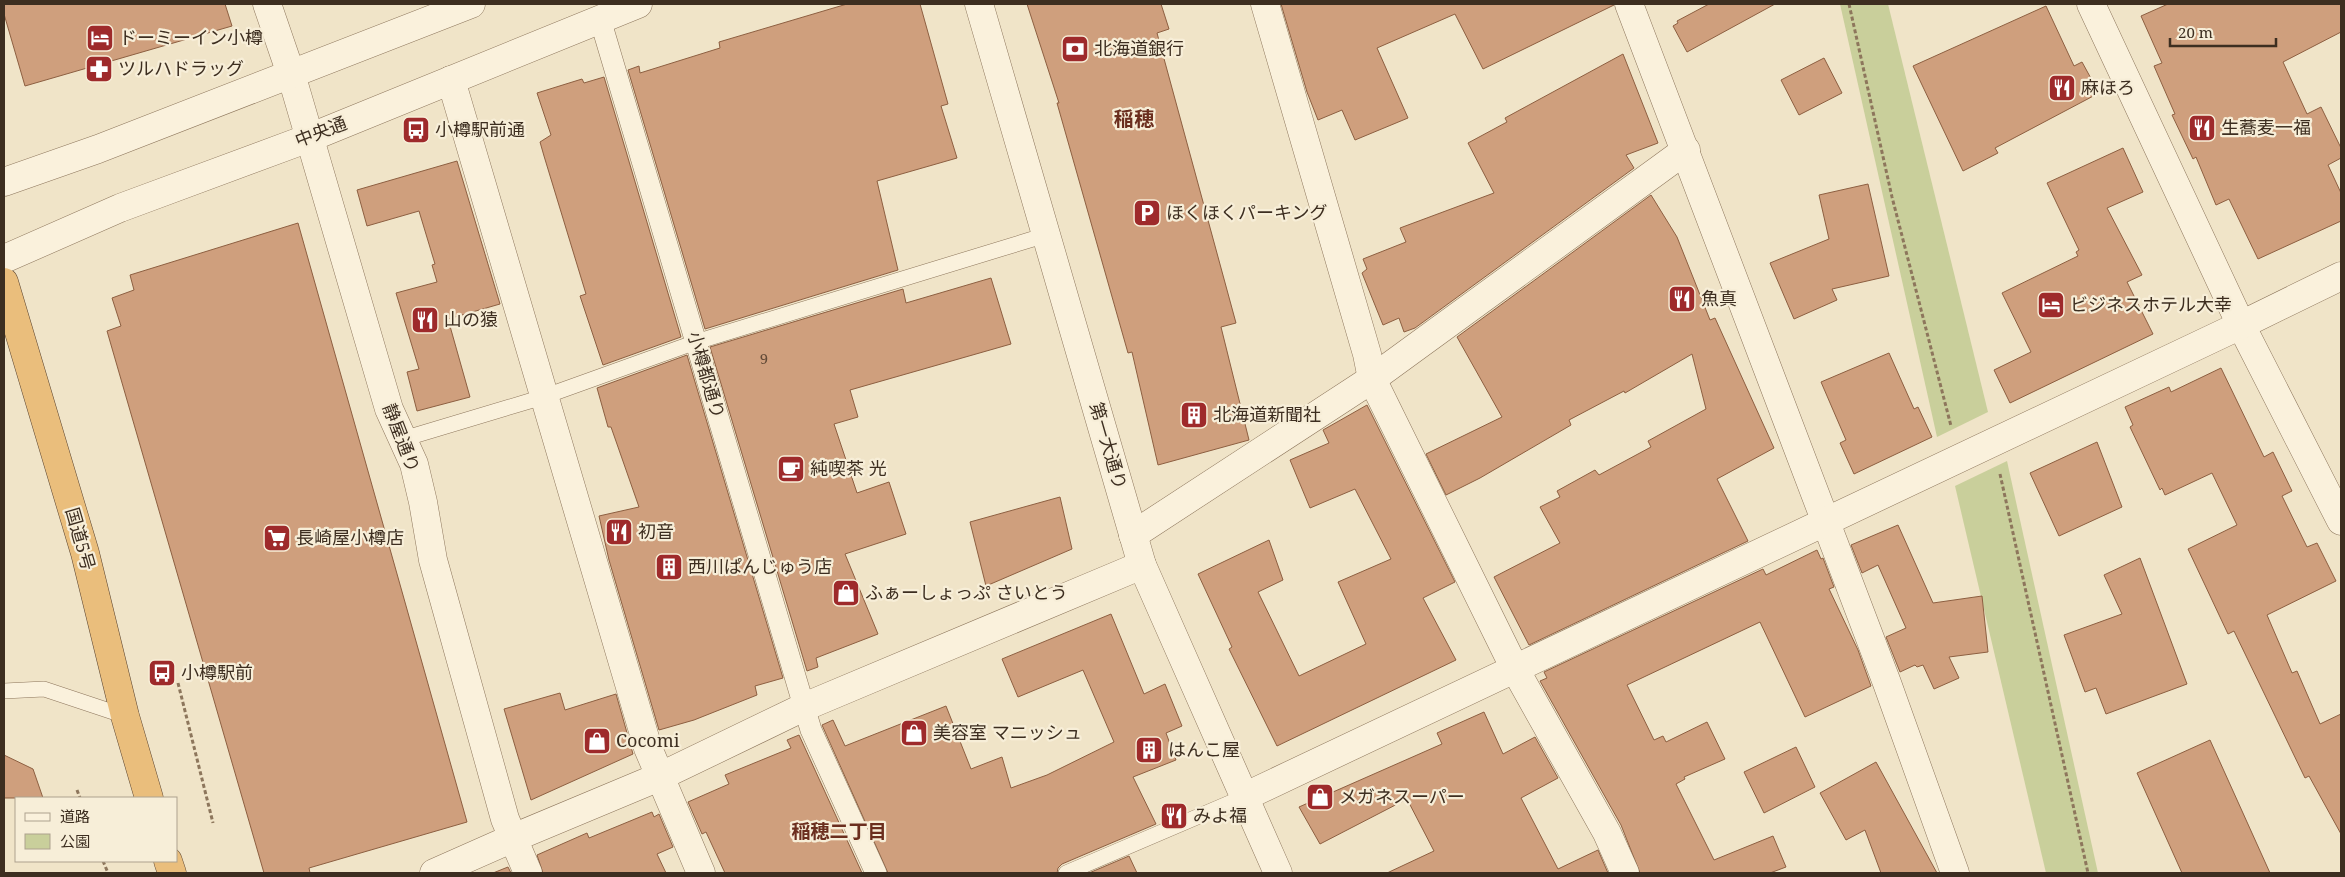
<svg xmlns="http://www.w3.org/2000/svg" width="2345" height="877" viewBox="0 0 2345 877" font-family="'Noto Serif','Noto Sans JP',serif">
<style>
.green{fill:#c9cf9b}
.building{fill:#cf9f7d;stroke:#8d5f41}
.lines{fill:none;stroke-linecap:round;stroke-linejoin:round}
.service-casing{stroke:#8d765c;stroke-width:16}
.pedestrian-casing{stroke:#8d765c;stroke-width:22}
.minor-casing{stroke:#8d765c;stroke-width:29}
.tertiary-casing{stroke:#8d765c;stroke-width:29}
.trunk-casing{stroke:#5b4430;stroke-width:29}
.path{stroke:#8d765c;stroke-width:3;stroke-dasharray:4 2.5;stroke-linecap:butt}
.service{stroke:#faf1dc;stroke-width:15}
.pedestrian{stroke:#faf1dc;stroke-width:21}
.minor{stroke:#faf1dc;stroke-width:28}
.tertiary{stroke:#faf1dc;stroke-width:28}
.trunk{stroke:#eabe7c;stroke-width:28}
.labels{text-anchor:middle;stroke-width:4.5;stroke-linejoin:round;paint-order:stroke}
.number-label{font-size:15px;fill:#624a37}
.poi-label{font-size:18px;fill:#3d2e20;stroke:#f7eed8;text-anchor:start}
.street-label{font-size:18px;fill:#3d2e20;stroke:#f7eed8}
.neighbourhood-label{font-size:19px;font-weight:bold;fill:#6b2e1e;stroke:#f7eed8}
.quarter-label{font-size:20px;font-weight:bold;fill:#6b2e1e;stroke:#f7eed8}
</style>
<rect width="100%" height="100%" fill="#f0e4c8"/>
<!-- green -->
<g class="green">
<polygon points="1840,4 1888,4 1988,412 1937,437"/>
<polygon points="2007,461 2098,873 2046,873 1955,486"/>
</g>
<!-- building -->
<g class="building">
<polygon points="4,4 225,4 232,26 25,86 4,14"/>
<polygon points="847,4 920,4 948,104 941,106 957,158 877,181 898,270 705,329 628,70 639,66 640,73 720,48 719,42"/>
<polygon points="1027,4 1161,4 1169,29 1157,33 1236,323 1221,327 1249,440 1158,465 1132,352 1128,353 1057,103 1059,103"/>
<polygon points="1281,4 1614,4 1614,5 1483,69 1455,14 1377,48 1408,118 1355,140 1342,110 1318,120 1307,92"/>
<polygon points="1709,4 1775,4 1687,52 1673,26 1678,23 1677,21"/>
<polygon points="2168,4 2341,4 2341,32 2283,62 2307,114 2321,107 2341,148 2341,158 2328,165 2341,193 2341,221 2258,259 2229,199 2216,205 2196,157 2193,159 2172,115 2175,114 2154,66 2162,63 2141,16"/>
<polygon points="2046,6 2074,66 2082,62 2099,93 1995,148 1998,153 1963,171 1913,66"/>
<polygon points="1623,54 1658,143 1626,155 1634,168 1415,328 1404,332 1399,318 1383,325 1362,273 1367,269 1363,259 1406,242 1400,228 1494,193 1468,143 1507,122 1505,118"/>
<polygon points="1824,58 1842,93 1799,115 1781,80"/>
<polygon points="604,77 681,337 603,365 580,296 586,294 544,156 540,142 551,135 537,93 582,79 584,83"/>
<polygon points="2123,148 2143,192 2107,208 2142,275 2127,282 2153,334 2010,403 1994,370 2031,352 2002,293 2078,256 2076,252 2079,250 2047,183"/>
<polygon points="457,161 500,304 448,319 470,397 417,411 407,372 419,369 396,293 437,282 432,265 435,264 419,211 367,226 357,190"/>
<polygon points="1868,184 1889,276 1832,289 1837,300 1794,319 1770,263 1829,239 1819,195"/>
<polygon points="1651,195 1677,237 1710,320 1715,318 1774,448 1717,479 1748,541 1529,645 1494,577 1560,543 1540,507 1560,497 1557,491 1595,470 1599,475 1651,447 1648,441 1706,409 1692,354 1625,393 1624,391 1569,420 1571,425 1480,478 1446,495 1426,454 1502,417 1457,337"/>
<polygon points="298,223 467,822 309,868 310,873 264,873 107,331 121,326 112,298 134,290 130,275"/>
<polygon points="991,278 1011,344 850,390 858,417 834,424 857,493 889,482 906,534 845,554 878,634 816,658 818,667 807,671 710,347 903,289 906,303"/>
<polygon points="1889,353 1914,409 1918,407 1932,437 1854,474 1840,443 1846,440 1821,382"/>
<polygon points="687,355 783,678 755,686 757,695 694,720 659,730 609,560 599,516 639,507 611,427 608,427 597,388"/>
<polygon points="2221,368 2264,457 2273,452 2292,491 2282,496 2307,547 2317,543 2336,581 2267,615 2292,673 2297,671 2320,724 2341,714 2341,834 2309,776 2305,778 2234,631 2228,634 2188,549 2237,525 2212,473 2165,495 2162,488 2160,490 2130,427 2133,425 2125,407 2169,387 2171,392"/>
<polygon points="1367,405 1455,582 1423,598 1456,660 1277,746 1229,649 1232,647 1198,574 1269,540 1283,580 1258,592 1299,676 1366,644 1338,582 1391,559 1355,489 1310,508 1290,460 1329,443 1323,430"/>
<polygon points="2097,442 2122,507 2059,536 2030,473"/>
<polygon points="1060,497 1072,549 986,586 970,522"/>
<polygon points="1898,525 1933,603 1982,596 1988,652 1949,657 1959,678 1934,689 1923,665 1917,667 1915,665 1900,672 1886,637 1906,628 1878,565 1862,573 1851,545"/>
<polygon points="1817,550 1821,559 1823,558 1834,587 1829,589 1858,650 1871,686 1805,717 1760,622 1627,685 1654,740 1663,736 1666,742 1707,722 1725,759 1684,777 1685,779 1676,784 1714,860 1773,836 1786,867 1770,873 1640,873 1621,825 1540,681 1547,678 1544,672 1763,569 1766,575"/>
<polygon points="2140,558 2187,684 2106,714 2096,688 2085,692 2064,635 2122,614 2104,575"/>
<polygon points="1111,614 1144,694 1165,684 1182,726 1166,733 1176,760 1133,777 1156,824 1062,864 1058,868 1057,873 888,873 822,725 833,720 845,746 946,706 971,769 1002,757 1011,788 1047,775 1114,742 1083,670 1018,697 1002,659"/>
<polygon points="560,693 565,710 616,694 633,754 531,800 504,709"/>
<polygon points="1484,712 1503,754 1535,737 1558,778 1521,798 1558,869 1598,850 1608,873 1387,873 1434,851 1407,799 1320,844 1299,807 1442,744 1437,733"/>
<polygon points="799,735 862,873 725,873 706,832 702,834 688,802 729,784 725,775 791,748 787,740"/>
<polygon points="2210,740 2270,873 2182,873 2137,773"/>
<polygon points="1796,747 1815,787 1764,813 1744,772"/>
<polygon points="4,755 33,769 43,798 4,798"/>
<polygon points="1876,762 1937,873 1881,873 1865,830 1846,840 1820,793"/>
<polygon points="652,812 654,817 659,814 673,847 657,854 666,873 543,873 537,855 587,833 589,838"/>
<polygon points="1129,856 1137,873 1089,873"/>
<polygon points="508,867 511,873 493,873"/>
</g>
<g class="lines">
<!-- service casing -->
<g class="service-casing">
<g id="service">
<polyline points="403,439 543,397 696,342 1046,235"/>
<polyline points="4,691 44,689 125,716"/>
<polyline points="1066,873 1246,796"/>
</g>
</g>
<!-- pedestrian casing -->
<g class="pedestrian-casing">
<polyline id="pedestrian" points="600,19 811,730 876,873"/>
</g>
<!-- minor casing -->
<g class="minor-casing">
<g id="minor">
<polyline points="267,4 291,74 389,409 414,464 423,502 433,560 505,819 528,873"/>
<polyline points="1265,4 1367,354 1372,379 1515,669 1607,833 1625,873"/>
<polyline points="1629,4 1887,683 1955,873"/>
<polyline points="2091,4 2241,325 2341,521"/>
<polyline points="451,80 648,748 701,873"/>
<polyline points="1133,535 1372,379 1686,150"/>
<polyline points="1246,796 2241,325"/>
<polyline points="513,838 659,777 804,707 1142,565"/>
</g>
</g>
<!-- tertiary casing -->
<g class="tertiary-casing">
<g id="tertiary">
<polyline points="979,4 1142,565 1278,873"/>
<polyline points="4,182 98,149 471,4"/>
<polyline points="4,259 120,208 309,138 638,4"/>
<polyline points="2241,325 2341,276"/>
<polyline points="434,873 513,838"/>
</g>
</g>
<!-- trunk casing -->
<g class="trunk-casing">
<g id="trunk">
<polyline points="4,282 85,553 125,716 149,798"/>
<polyline points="168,861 172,873"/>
</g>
</g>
<!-- path -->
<g class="path">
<polyline points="1849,4 1892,197 1951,426"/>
<polyline points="2000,474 2088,873"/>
<polyline points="178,683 213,823"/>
<polyline points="77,790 80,798"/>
<polyline points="103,861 108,873"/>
</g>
<!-- service -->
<use href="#service" class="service"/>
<!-- pedestrian -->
<use href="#pedestrian" class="pedestrian"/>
<!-- minor -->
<use href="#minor" class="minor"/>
<!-- tertiary -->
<use href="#tertiary" class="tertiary"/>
<!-- trunk -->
<use href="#trunk" class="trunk"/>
</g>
<!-- icons -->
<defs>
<g id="hotel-square" transform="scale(1.4375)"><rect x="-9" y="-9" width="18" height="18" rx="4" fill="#9e2a2b" stroke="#f7eed8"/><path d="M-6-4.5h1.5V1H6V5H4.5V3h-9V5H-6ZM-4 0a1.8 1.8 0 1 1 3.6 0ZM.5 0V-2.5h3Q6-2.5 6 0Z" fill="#fff"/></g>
<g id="bank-square" transform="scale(1.4375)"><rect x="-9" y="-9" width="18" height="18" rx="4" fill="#9e2a2b" stroke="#f7eed8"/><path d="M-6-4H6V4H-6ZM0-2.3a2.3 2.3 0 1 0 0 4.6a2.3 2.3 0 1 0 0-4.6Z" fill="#fff"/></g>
<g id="pharmacy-square" transform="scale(1.4375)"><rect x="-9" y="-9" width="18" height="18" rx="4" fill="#9e2a2b" stroke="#f7eed8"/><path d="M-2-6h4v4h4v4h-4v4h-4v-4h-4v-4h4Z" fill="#fff"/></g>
<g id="restaurant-square" transform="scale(1.4375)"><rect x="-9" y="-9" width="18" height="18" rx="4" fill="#9e2a2b" stroke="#f7eed8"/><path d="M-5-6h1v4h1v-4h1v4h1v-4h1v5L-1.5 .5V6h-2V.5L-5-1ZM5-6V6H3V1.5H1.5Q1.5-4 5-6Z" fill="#fff"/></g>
<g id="bus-square" transform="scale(1.4375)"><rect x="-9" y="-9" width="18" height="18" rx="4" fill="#9e2a2b" stroke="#f7eed8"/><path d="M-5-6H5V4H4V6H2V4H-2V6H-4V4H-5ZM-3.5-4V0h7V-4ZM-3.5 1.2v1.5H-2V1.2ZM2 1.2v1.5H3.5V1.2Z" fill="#fff"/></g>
<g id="parking-square" transform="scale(1.4375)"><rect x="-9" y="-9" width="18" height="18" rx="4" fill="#9e2a2b" stroke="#f7eed8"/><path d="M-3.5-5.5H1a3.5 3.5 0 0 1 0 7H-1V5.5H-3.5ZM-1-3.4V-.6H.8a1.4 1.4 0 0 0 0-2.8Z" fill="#fff"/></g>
<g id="building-square" transform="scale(1.4375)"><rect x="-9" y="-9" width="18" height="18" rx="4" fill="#9e2a2b" stroke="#f7eed8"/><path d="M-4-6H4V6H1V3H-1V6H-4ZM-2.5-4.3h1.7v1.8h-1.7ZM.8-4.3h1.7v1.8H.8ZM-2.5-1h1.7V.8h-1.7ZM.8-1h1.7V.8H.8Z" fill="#fff"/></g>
<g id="cafe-square" transform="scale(1.4375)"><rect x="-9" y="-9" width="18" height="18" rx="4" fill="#9e2a2b" stroke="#f7eed8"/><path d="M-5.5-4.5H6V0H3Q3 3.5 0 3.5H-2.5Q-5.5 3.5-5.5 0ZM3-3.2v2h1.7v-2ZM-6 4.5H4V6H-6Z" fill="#fff"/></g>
<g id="supermarket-square" transform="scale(1.4375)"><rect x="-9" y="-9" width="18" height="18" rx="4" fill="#9e2a2b" stroke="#f7eed8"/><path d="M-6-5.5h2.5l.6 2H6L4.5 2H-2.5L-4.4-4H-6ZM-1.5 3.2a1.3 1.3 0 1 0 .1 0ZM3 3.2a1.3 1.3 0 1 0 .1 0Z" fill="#fff"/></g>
<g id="shop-square" transform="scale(1.4375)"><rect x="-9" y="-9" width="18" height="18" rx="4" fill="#9e2a2b" stroke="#f7eed8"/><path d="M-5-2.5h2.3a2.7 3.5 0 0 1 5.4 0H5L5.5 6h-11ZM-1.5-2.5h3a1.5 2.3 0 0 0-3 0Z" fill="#fff"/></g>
</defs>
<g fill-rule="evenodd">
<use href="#hotel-square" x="100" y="38"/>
<use href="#bank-square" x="1075" y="49"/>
<use href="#pharmacy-square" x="99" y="69"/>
<use href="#restaurant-square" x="2062" y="88"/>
<use href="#restaurant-square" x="2202" y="128"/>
<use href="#bus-square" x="416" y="130"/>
<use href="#parking-square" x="1147" y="213"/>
<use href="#restaurant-square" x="1682" y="299"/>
<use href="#hotel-square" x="2051" y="305"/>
<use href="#restaurant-square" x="425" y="320"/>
<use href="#building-square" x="1194" y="415"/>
<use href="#cafe-square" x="791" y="469"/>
<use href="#restaurant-square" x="619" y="532"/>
<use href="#supermarket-square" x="277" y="538"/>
<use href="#building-square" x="669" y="567"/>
<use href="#shop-square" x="846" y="593"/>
<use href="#bus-square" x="162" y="673"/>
<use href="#shop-square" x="914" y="733"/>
<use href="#shop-square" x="597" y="741"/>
<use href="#building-square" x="1149" y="750"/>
<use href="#shop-square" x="1320" y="797"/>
<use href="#restaurant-square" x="1174" y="816"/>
</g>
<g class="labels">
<!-- number labels -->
<g class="number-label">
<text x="764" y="364">9</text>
</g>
<!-- poi labels -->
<g class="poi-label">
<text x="119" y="44">ドーミーイン小樽</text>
<text x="1094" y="55">北海道銀行</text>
<text x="118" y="75">ツルハドラッグ</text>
<text x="2081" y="94">麻ほろ</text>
<text x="2221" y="134">生蕎麦一福</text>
<text x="435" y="136">小樽駅前通</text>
<text x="1166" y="219">ほくほくパーキング</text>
<text x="1701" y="305">魚真</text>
<text x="2070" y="311">ビジネスホテル大幸</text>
<text x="444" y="326">山の猿</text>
<text x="1213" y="421">北海道新聞社</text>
<text x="810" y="475">純喫茶 光</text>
<text x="638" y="538">初音</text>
<text x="296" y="544">長崎屋小樽店</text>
<text x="688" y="573">西川ぱんじゅう店</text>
<text x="865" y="599">ふぁーしょっぷ さいとう</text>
<text x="181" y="679">小樽駅前</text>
<text x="933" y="739">美容室 マニッシュ</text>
<text x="616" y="747">Cocomi</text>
<text x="1168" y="756">はんこ屋</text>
<text x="1339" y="803">メガネスーパー</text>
<text x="1193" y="822">みよ福</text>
</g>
<!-- street labels -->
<g class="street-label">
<text transform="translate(321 132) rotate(-21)" y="6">中央通</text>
<text transform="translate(706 375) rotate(74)" y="6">小樽都通り</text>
<text transform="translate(401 438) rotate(69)" y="6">静屋通り</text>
<text transform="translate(1108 446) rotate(74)" y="6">第一大通り</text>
<text transform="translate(80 539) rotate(74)" y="6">国道5号</text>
</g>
<!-- neighbourhood labels -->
<g class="neighbourhood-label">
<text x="839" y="838">稲穂二丁目</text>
</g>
<!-- quarter labels -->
<g class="quarter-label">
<text x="1134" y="126">稲穂</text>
</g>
</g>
<!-- border -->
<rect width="2345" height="877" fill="none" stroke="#3d2e20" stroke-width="10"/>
<!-- legend -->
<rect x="15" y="797" width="162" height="65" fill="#f7eed8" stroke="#ada18e"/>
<rect x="25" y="813" width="25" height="8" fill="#faf1dc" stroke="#ada18e"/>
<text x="60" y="822" font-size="15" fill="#3d2e20">道路</text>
<rect x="25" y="834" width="25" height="15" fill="#c9cf9b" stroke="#ada18e"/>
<text x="60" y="847" font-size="15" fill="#3d2e20">公園</text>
<!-- scale -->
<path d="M2170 38v8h106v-8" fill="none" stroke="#3d2e20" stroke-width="2.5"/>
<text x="2178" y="38" font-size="15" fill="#3d2e20" stroke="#f7eed8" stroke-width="4" paint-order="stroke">20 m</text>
</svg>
